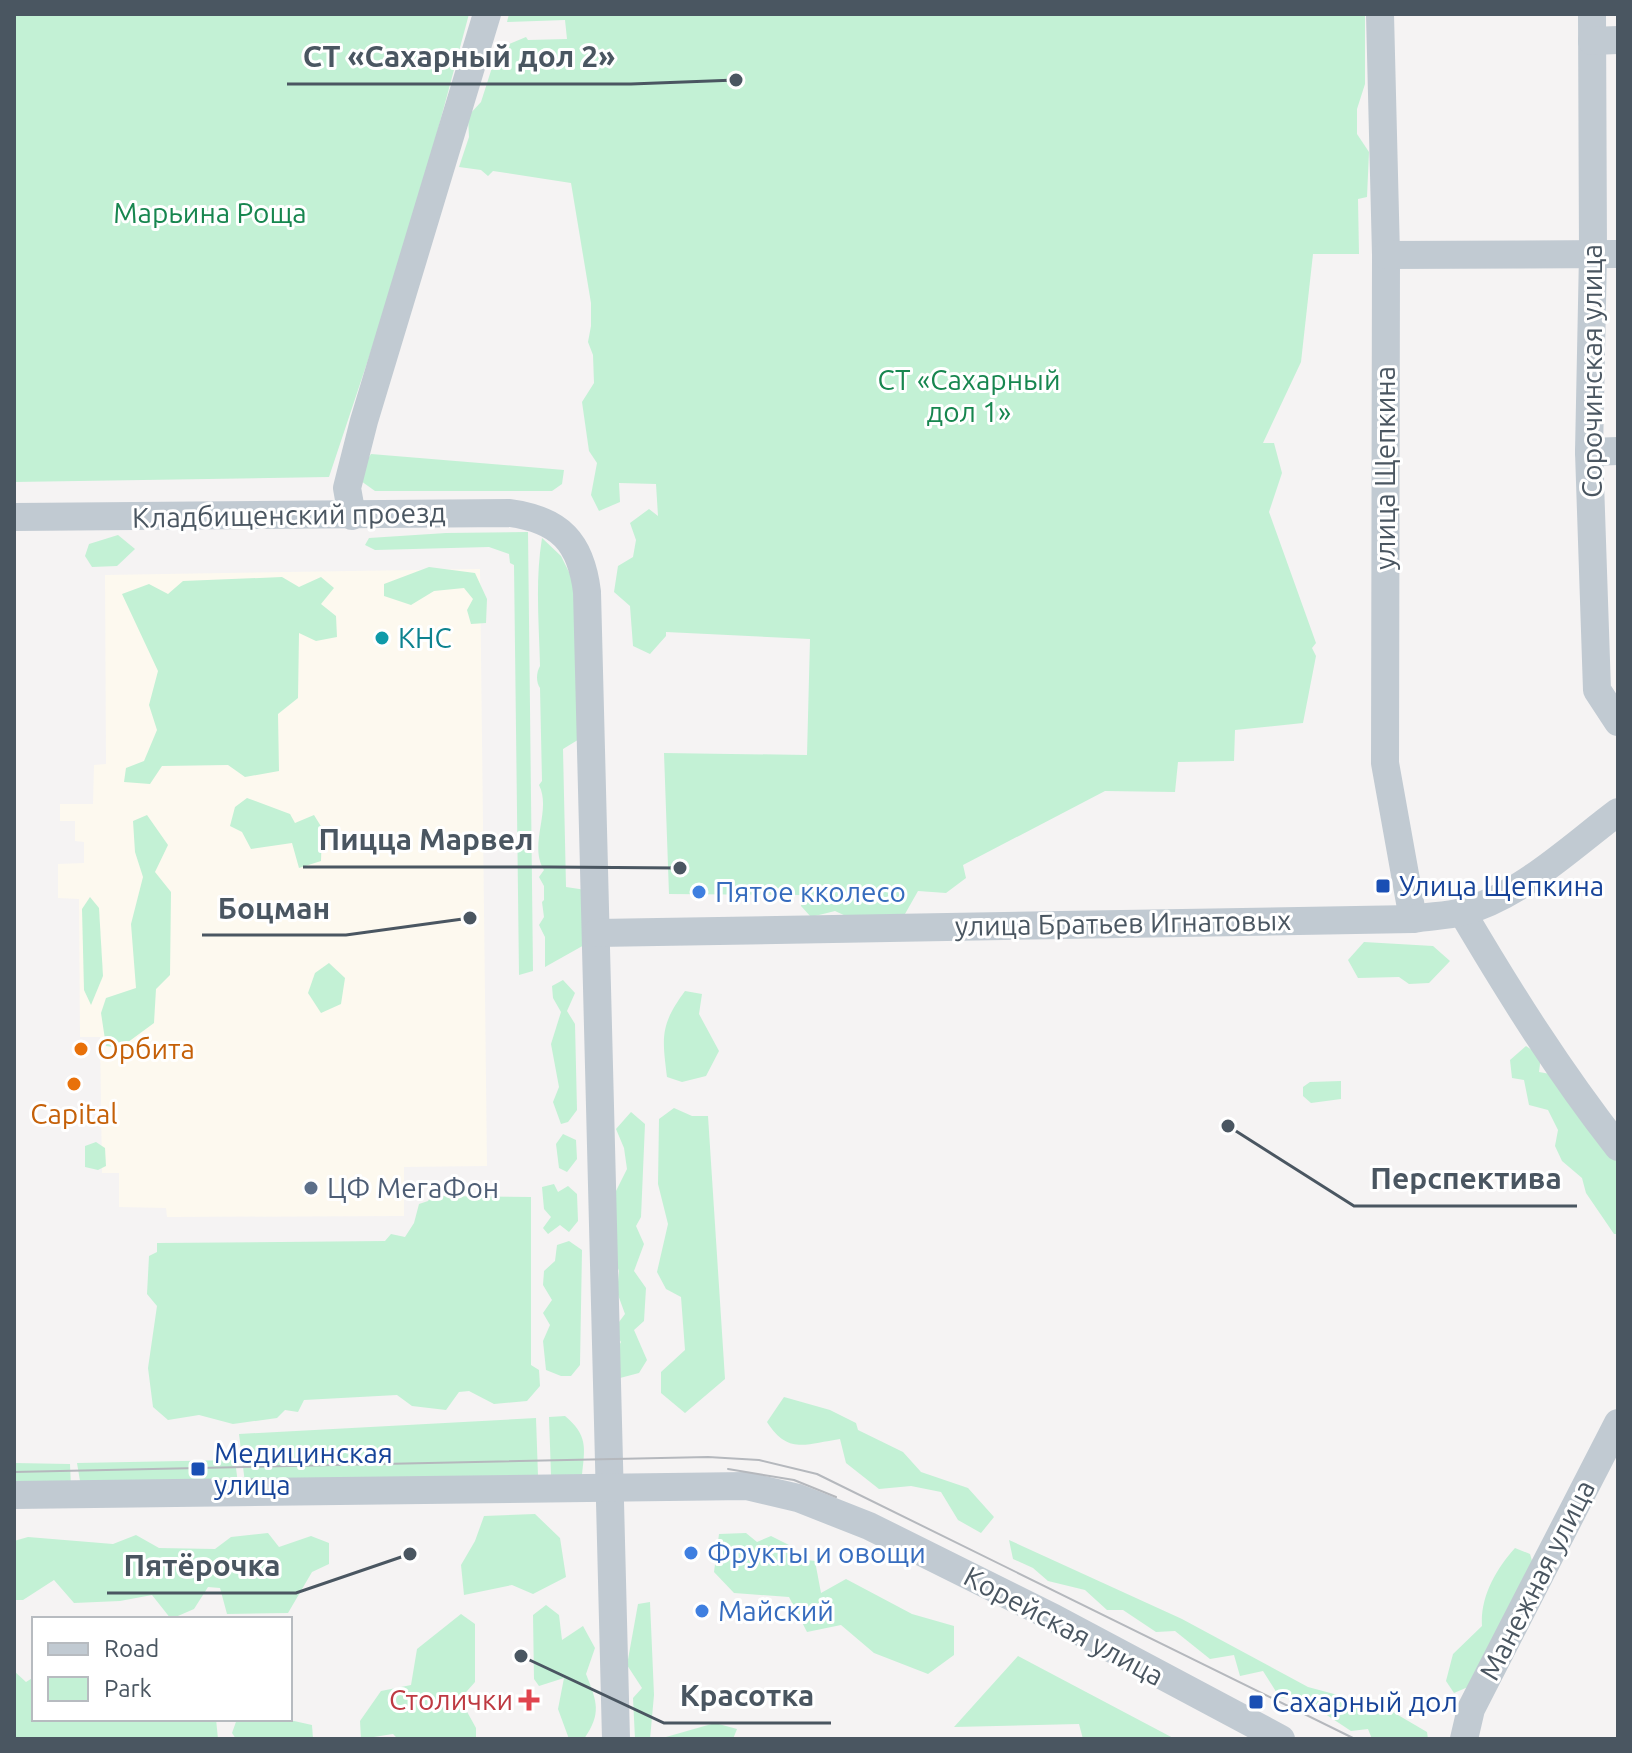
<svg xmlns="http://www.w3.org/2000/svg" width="1632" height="1753" viewBox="0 0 1632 1753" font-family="Ubuntu,sans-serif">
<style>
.commercial{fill:#fdf9ef}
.green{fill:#c3f1d5}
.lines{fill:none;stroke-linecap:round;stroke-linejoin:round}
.minor{stroke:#c1cad2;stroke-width:28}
.tram{stroke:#b5b8bd;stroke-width:2}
.culture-dot{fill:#0f9aa8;stroke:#fff;stroke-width:3}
.transit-dot{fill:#1a4fb4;stroke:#fff;stroke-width:3}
.shop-dot{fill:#3f7fe0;stroke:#fff;stroke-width:3}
.food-dot{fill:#e8710a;stroke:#fff;stroke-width:3}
.service-dot{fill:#5c6f8a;stroke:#fff;stroke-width:3}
.health-dot{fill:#e0444e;stroke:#fff;stroke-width:3}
.labels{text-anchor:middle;stroke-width:6;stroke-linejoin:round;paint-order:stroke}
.park-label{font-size:28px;fill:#17864f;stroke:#fff}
.street-label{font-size:28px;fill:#4a5661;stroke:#fff}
.culture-label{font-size:28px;fill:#0d838f;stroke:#fff;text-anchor:start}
.transit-label{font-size:28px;fill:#164399;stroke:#fff;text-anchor:start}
.shop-label{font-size:28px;fill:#366cbe;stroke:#fff;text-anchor:start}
.food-label{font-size:28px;fill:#c56008;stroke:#fff;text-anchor:start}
.service-label{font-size:28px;fill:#4e5e75;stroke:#fff;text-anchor:start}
.health-label{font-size:28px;fill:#be3a42;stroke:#fff;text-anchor:end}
.leader{fill:none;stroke:#4a5661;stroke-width:3}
.callout-dot{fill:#4a5661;stroke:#fff;stroke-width:3}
.callout-label{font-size:30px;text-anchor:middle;font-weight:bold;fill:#4a5661;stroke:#fff;stroke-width:6;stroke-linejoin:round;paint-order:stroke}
</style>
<rect width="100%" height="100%" fill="#f5f3f3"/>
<!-- commercial -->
<polygon class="commercial" points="480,569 487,1166 404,1167 404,1216 167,1217 166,1208 119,1207 119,1173 102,1173 100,1037 80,1037 79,899 58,898 58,864 84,863 84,842 75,841 75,821 60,821 60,804 93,804 94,765 106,764 105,575"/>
<!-- green -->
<g class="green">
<polygon points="14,14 469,14 409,237 329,477 14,482"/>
<polygon points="509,14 1365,14 1365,84 1357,109 1357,134 1369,152 1367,197 1358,199 1359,254 1313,254 1301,362 1263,443 1274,443 1282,473 1269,512 1316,643 1312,648 1316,656 1303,723 1235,730 1234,761 1178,762 1175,792 1105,791 963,865 966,878 946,893 918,891 901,921 859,922 835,911 811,917 801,906 803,895 669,894 664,753 807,755 810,639 666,632 666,636 650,654 633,646 630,606 614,592 618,566 633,557 636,540 630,523 649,509 658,516 656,484 619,483 620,502 599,511 591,495 597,463 589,451 582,402 594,383 593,355 588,342 591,326 591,303 571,183 493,171 488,176 481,170 459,167 469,137 468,116 481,102 496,55 502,51 502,47 526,37 528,40 567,39 565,20 507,22"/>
<polygon points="371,454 564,470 562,484 552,491 375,491 361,481 361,469"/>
<polygon points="528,532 533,971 519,975 514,565 510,563 509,554 489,547 375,550 365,545 369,538 446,533"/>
<polygon points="118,535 135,549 117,566 92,567 85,556 89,544"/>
<path d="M 542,538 L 561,556 L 573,580 L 581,738 L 563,749 L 566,887 L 586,890 L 586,944 L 545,967 L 545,937 L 539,925 L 544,917 L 542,902 L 544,900 L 544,886 L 539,877 L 544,870 C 528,844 552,811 539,785 L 542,781 L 540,688 C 536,682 536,673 540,666 C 539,623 535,581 542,538 Z"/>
<polygon points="429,567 475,573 487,599 486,623 471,624 467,610 473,599 464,588 434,591 411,605 384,596 384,584"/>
<polygon points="282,577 299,587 321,577 334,588 321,604 336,616 337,637 316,641 299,633 298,698 278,714 279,771 245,777 228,765 162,766 150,784 124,782 126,768 144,761 157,730 149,705 158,671 122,594 149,584 168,594 183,581"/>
<polygon points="247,798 290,814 295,823 314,815 322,828 321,861 299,868 292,843 251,849 242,832 230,826 235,807"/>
<polygon points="147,815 168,845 155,872 171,892 170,975 156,989 154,1023 120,1048 106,1046 101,1013 106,998 136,988 131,924 143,877 135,852 133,821"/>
<polygon points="90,897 99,908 103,976 91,1005 84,990 82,909"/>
<polygon points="1364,942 1433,946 1450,961 1429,983 1409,984 1399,977 1358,978 1348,960"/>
<polygon points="329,963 345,978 341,1004 321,1013 308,993 315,973"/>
<polygon points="563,980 575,993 567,1011 575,1024 577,1110 568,1122 561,1124 553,1102 559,1087 551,1044 561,1012 553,998 552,986"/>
<path d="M 685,991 L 702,994 L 699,1014 L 719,1051 L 706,1076 L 682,1082 L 667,1077 C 662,1037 660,1025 685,991 Z"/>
<polygon points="1526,1046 1541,1056 1539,1072 1556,1075 1615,1156 1618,1172 1618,1234 1614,1234 1586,1193 1582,1178 1562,1161 1555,1146 1558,1130 1548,1110 1529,1105 1524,1080 1512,1078 1510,1060"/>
<polygon points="1341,1081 1341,1099 1311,1103 1303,1096 1303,1087 1310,1082"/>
<polygon points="674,1108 692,1116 708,1116 725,1379 685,1413 661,1393 661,1372 685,1350 681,1297 666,1289 657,1272 668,1224 658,1184 659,1119"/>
<polygon points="631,1112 645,1124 641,1217 636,1226 644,1244 634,1271 646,1288 644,1321 634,1330 647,1360 639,1373 620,1378 616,1351 621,1342 613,1330 625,1314 617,1292 619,1271 609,1244 612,1199 627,1169 624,1148 616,1129"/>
<polygon points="563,1134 576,1140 577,1159 567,1172 559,1168 556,1144"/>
<polygon points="96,1142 105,1148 106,1166 98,1170 85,1167 85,1146"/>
<polygon points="554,1184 558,1192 568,1186 577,1194 578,1221 569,1232 560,1225 548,1234 543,1228 551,1217 544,1209 542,1187"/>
<polygon points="431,1196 531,1197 531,1365 539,1370 540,1386 527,1401 494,1404 469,1391 459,1392 446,1410 412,1406 397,1395 304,1400 298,1412 285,1410 277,1418 233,1424 199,1415 168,1420 153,1407 148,1368 157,1306 147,1294 149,1256 157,1252 157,1243 385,1241 391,1234 405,1237 414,1223 419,1204 428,1201"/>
<polygon points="569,1241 582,1250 580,1365 571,1376 561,1376 546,1370 543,1341 550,1325 543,1313 552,1300 543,1285 544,1271 555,1261 557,1245"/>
<path d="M 784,1397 L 830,1410 L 856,1423 L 858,1430 L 903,1452 L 921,1472 L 968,1488 L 994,1517 L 981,1533 L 958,1520 L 941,1492 L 911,1486 L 879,1489 L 846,1463 L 840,1439 C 806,1444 788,1455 767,1422 Z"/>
<path d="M 565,1416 C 588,1435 585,1448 582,1475 L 551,1475 L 549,1417 Z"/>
<polygon points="536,1418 538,1476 245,1483 239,1434"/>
<polygon points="235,1460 238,1484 81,1487 77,1463"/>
<polygon points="14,1463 70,1464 71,1487 14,1487"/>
<polygon points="535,1514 560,1538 566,1577 533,1594 512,1585 464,1595 461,1565 475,1541 484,1516"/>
<polygon points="268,1533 279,1547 311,1536 329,1543 329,1564 312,1572 288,1613 227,1614 220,1588 208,1587 194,1609 171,1619 152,1595 120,1601 74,1603 54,1580 23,1600 14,1600 14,1541 28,1537 113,1544 136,1535 159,1548 215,1549 231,1537"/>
<polygon points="746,1533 757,1542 771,1536 791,1546 791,1558 815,1561 821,1593 846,1579 912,1614 954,1626 954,1655 928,1674 874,1653 841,1625 807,1632 789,1597 734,1593 714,1572 719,1534"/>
<polygon points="1009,1540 1182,1619 1308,1687 1386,1708 1427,1732 1428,1739 1372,1739 1368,1729 1351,1731 1298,1696 1280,1698 1263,1671 1240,1676 1234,1655 1210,1659 1175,1631 1156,1632 1123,1610 1107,1610 1085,1590 1048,1581 1033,1568 1013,1559"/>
<path d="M 1515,1548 L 1530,1554 L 1533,1564 L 1468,1687 L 1454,1693 L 1446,1681 L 1453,1654 L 1482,1626 C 1480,1597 1496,1569 1515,1548 Z"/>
<polygon points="650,1602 654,1695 650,1739 635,1739 633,1698 642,1688 627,1665 638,1604"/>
<path d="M 546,1605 L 559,1615 L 562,1640 L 583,1626 L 595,1648 L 586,1674 C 597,1702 602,1713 584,1739 L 569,1739 L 558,1709 L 564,1678 L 539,1686 L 534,1679 L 533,1615 Z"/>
<polygon points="461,1614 475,1624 475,1682 460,1699 476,1728 476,1739 398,1739 393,1734 361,1739 360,1721 381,1691 411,1685 417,1649"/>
<polygon points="1018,1656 1175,1739 1083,1739 1079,1724 954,1727"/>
<polygon points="14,1671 26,1682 34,1677 34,1719 216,1719 218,1739 14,1739"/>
<polygon points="237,1719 285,1719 312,1725 313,1739 236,1739 232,1733"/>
<polygon points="715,1723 737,1729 733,1739 659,1739"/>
</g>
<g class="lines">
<!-- minor -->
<g class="minor">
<polyline points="1380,14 1386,255 1385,763 1413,919"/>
<polyline points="1592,14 1593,254 1589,452 1597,690 1618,722"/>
<polyline points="1592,41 1618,40"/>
<polyline points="1386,255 1618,254"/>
<polyline points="1589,452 1618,451"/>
<polyline points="352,516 347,488 364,421 487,14"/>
<path d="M 14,517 L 510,513 C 560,520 581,542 587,592 L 616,1739"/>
<path d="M 1462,912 C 1511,995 1558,1070 1618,1147"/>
<path d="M 597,933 L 1413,919 C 1429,916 1447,916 1462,912 C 1521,896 1571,847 1618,812"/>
<polyline points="14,1495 747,1486 798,1498 869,1526 1054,1618 1281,1739"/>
<polyline points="1464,1739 1471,1709 1618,1423"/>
</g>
<!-- tram -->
<g class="tram">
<polyline points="728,1469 794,1480 836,1497"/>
<polyline points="14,1472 708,1457 759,1460 817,1474 1355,1739"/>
</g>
</g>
<!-- markers -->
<circle class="culture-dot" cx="382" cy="638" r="8"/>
<g class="transit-dot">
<rect x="1375" y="878" width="16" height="16" rx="4"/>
<rect x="190" y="1461" width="16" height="16" rx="4"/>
<rect x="1248" y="1694" width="16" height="16" rx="4"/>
</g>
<g class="shop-dot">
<circle cx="699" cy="892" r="8"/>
<circle cx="691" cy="1553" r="8"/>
<circle cx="702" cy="1611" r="8"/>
</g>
<g class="food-dot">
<circle cx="81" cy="1049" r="8"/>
<circle cx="74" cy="1084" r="8"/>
</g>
<circle class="service-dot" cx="311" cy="1188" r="8"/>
<path class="health-dot" d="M525 1688h8v8h8v8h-8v8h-8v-8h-8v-8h8z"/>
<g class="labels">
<!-- park labels -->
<g class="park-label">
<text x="210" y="223">Марьина Роща</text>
<text x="969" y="390">СТ «Сахарный<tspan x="969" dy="32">дол 1»</tspan></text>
</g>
<!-- street labels -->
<g class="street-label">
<text transform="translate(1592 371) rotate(-90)" y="10">Сорочинская улица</text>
<text transform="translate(1385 468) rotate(-90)" y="10">улица Щепкина</text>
<text transform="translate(289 515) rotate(-1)" y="10">Кладбищенский проезд</text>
<text transform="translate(1123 923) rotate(-1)" y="10">улица Братьев Игнатовых</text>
<text transform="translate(1537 1580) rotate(-63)" y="10">Манежная улица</text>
<text transform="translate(1064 1626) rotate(28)" y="10">Корейская улица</text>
</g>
<!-- culture labels -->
<g class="culture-label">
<text x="398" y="648">КНС</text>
</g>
<!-- transit labels -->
<g class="transit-label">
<text x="1399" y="896">Улица Щепкина</text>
<text x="214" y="1463">Медицинская<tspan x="214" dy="32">улица</tspan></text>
<text x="1272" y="1712">Сахарный дол</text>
</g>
<!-- shop labels -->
<g class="shop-label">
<text x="715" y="902">Пятое кколесо</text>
<text x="707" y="1563">Фрукты и овощи</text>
<text x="718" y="1621">Майский</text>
</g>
<!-- food labels -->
<g class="food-label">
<text x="97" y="1059">Орбита</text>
<text x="74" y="1124" text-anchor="middle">Capital</text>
</g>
<!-- service labels -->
<g class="service-label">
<text x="327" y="1198">ЦФ МегаФон</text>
</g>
<!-- health labels -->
<g class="health-label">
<text x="513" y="1710">Столички</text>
</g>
</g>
<!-- callouts -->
<path class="leader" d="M736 80L631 84H287M680 868L550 867H303M470 918L346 935H202M1228 1126L1354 1206H1577M410 1554L296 1593H107M521 1656L664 1723H831"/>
<g class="callout-dot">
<circle cx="736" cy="80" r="8"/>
<circle cx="680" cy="868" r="8"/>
<circle cx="470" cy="918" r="8"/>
<circle cx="1228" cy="1126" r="8"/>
<circle cx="410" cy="1554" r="8"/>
<circle cx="521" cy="1656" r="8"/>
</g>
<g class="callout-label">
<text x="459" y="67">СТ «Сахарный дол 2»</text>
<text x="426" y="850">Пицца Марвел</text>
<text x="274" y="919">Боцман</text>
<text x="1466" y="1189">Перспектива</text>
<text x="202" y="1576">Пятёрочка</text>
<text x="747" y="1706">Красотка</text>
</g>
<!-- border -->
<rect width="1632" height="1753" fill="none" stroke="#4a5661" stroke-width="32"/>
<!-- legend -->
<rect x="32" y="1617" width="260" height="104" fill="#ffffff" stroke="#b7bbc0" stroke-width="2"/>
<rect x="48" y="1643" width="40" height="12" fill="#c1cad2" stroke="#b7bbc0" stroke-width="2"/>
<text x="104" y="1657" font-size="24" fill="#4a5661">Road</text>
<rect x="48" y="1677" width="40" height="24" fill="#c3f1d5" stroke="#b7bbc0" stroke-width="2"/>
<text x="104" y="1697" font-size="24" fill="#4a5661">Park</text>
</svg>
